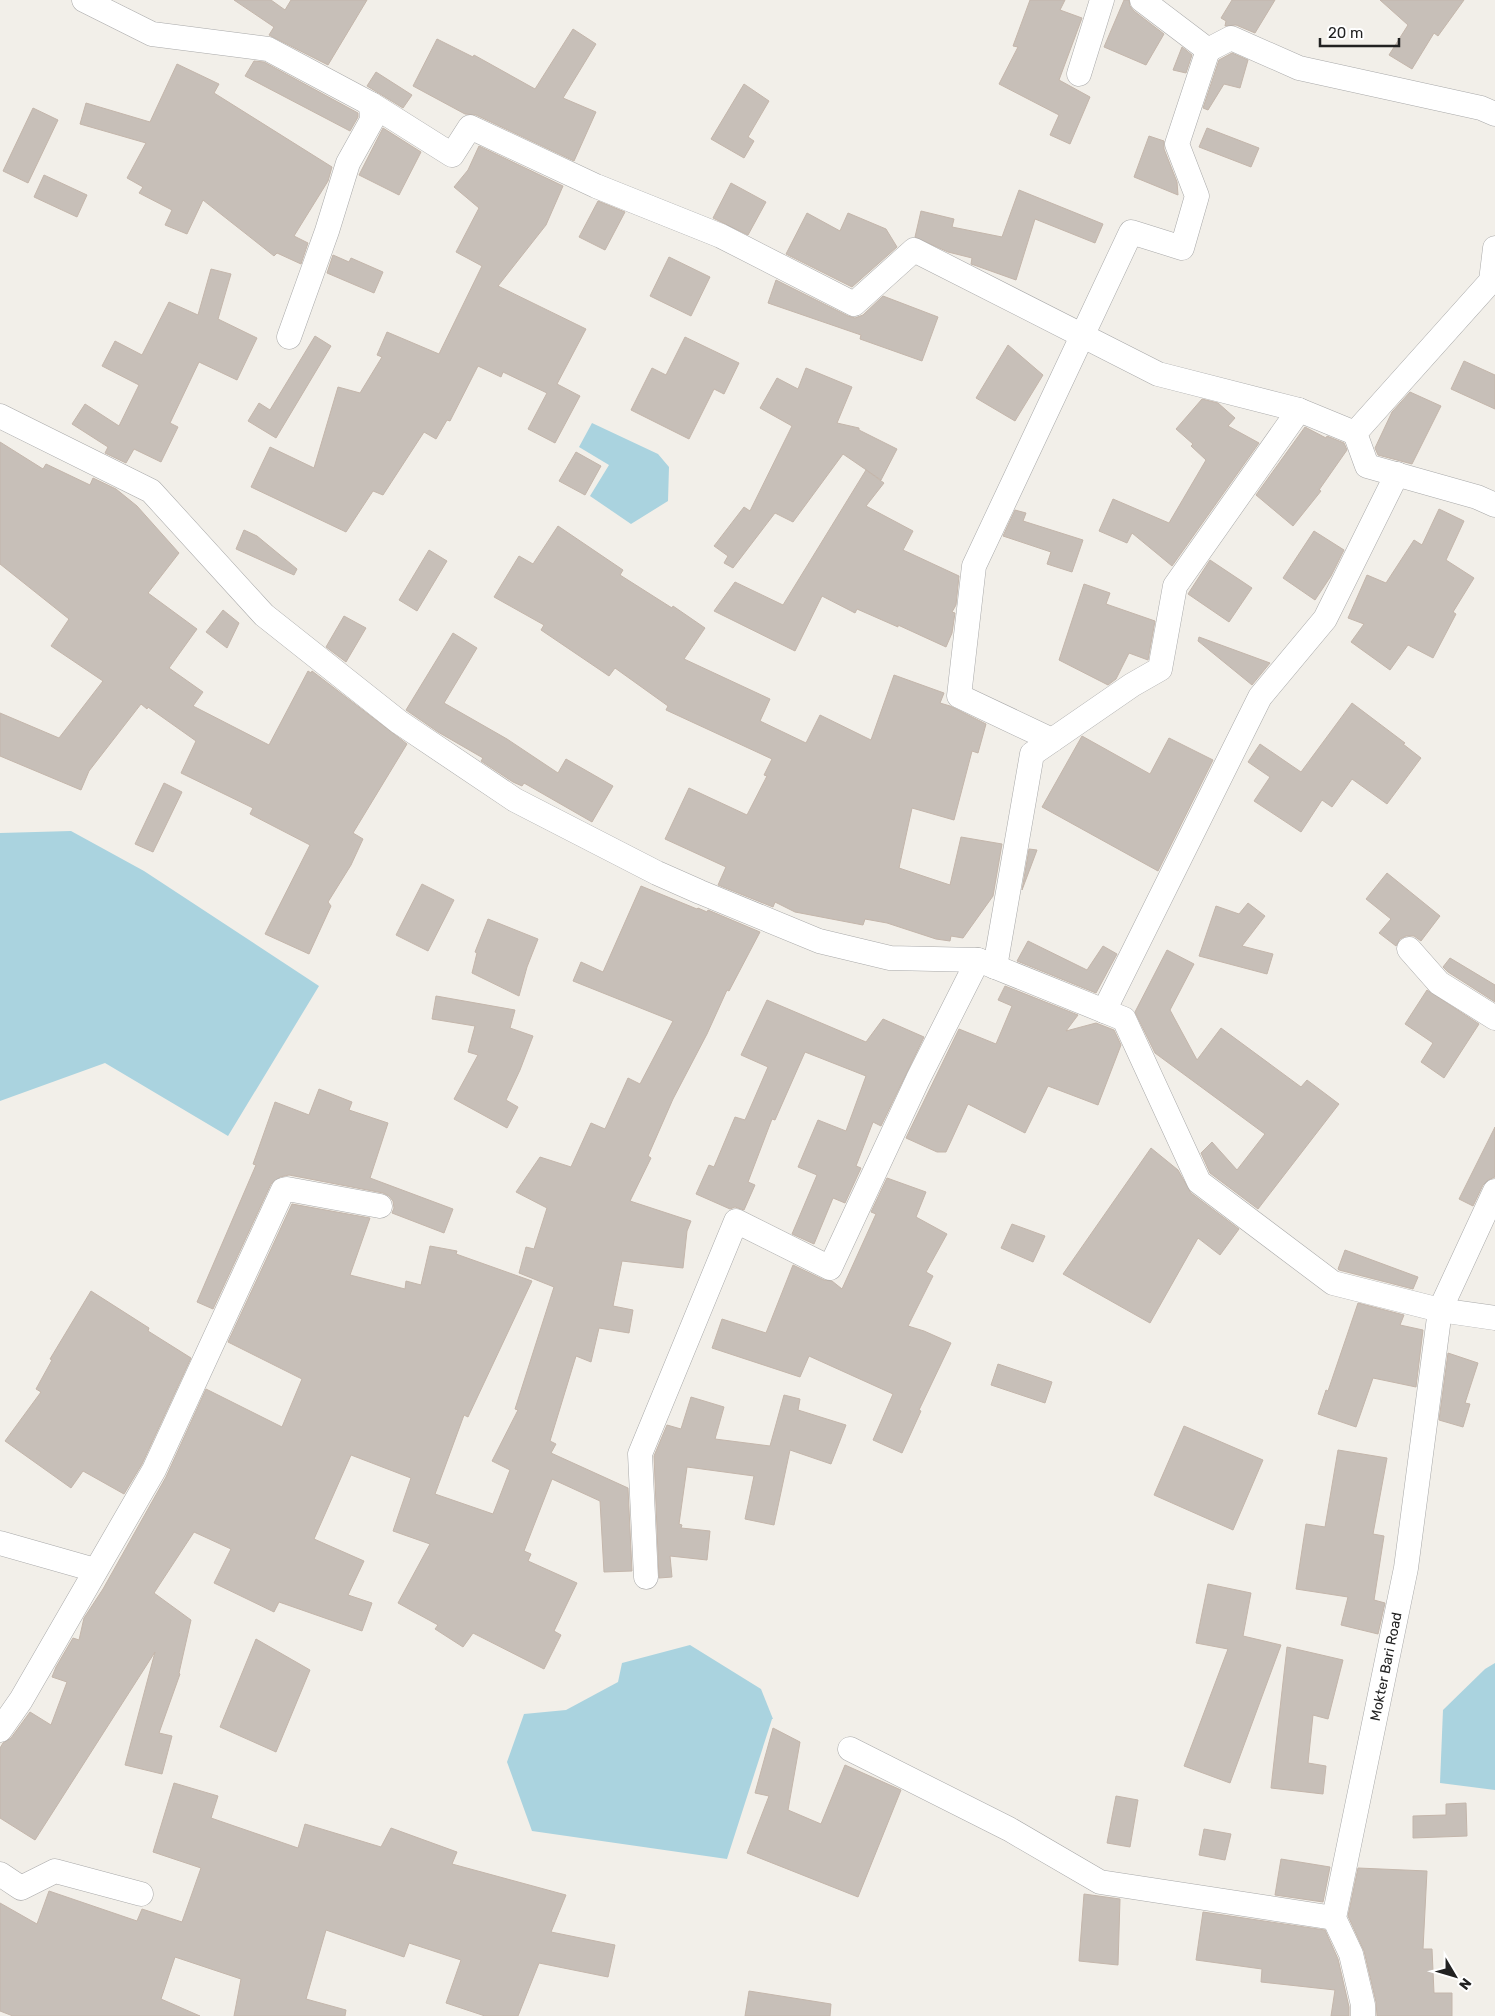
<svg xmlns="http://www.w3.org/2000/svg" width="1495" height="2016" viewBox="0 0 1495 2016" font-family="Rubik,sans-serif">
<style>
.water{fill:#aad3df}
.building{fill:#c7bfb8;stroke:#c4b6ab}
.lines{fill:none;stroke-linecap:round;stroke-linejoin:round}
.minor-casing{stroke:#a9a9a9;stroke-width:25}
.minor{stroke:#fff;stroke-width:24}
.labels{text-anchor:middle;stroke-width:4.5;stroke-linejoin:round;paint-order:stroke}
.street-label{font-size:14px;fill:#222;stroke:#fff}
</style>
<rect width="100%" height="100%" fill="#f2efe9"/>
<!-- water -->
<g class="water">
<polygon points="592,423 658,454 669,467 668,501 631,524 590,496 609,465 579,447"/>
<polygon points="71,831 144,871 319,986 228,1136 105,1063 0,1101 0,833"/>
<polygon points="690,1645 761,1689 773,1719 772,1719 727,1859 532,1831 507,1762 524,1714 566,1710 618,1682 622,1663"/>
<polygon points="1495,1663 1495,1790 1440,1783 1443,1710 1485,1669"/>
</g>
<!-- building -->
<g class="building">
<polygon points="234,0 271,0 285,10 291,0 367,0 328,65 269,35 274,27"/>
<polygon points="1030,0 1065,0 1060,10 1082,18 1059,80 1090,97 1070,144 1050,135 1059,115 999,84 1018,47 1013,46"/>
<polygon points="1124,0 1129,0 1130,6 1134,11 1164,34 1146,65 1104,47"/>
<polygon points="1232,0 1275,0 1255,33 1236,25 1225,26 1226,21 1221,18"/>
<polygon points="1380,0 1464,0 1438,36 1434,33 1412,69 1389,55 1408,25"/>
<polygon points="573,29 596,44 563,98 596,112 574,161 476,115 465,114 413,86 437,39 473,57 474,55 535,89"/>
<polygon points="1182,47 1192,55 1186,73 1173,70"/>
<polygon points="1232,53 1248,60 1240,88 1224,84 1208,110 1203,108 1219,60"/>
<polygon points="254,61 264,62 358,113 358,117 350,131 245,76"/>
<polygon points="177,64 219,84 214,93 332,167 328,181 294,236 308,243 301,264 277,253 274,256 203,200 187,234 165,225 172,210 139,193 143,187 127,178 146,143 80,124 86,103 150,122"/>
<polygon points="376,72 412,95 403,108 367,86"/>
<polygon points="744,84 769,101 748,137 754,141 744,158 711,139"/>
<polygon points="33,108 58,120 28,183 3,171"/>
<polygon points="383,128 421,152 399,195 359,175"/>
<polygon points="1207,128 1259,148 1251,167 1199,147"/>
<polygon points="1149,136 1164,141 1164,149 1177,182 1178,195 1134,177"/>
<polygon points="479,146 563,186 546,225 498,286 586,329 557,384 580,396 555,443 528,429 547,393 503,372 501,377 478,366 450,421 447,420 436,439 424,432 383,495 373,491 346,532 251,487 270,447 314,468 338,387 360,393 382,357 377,355 387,332 439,354 482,266 456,252 479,208 454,187 468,170"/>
<polygon points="44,175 87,195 77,217 34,197"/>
<polygon points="731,183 766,202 748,235 713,218"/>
<polygon points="1019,190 1103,224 1095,243 1035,219 1016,280 974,265 971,264 972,258 948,252 915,237 921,211 954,219 952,227 1002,237"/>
<polygon points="598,201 625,212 605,250 579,237"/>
<polygon points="807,213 840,231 848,213 886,229 897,247 852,287 786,254"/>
<polygon points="333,255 349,262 351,258 383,272 374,293 327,273"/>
<polygon points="669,257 710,277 691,316 650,296"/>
<polygon points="211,269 231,274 218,319 257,338 237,380 199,362 170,423 178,427 161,462 134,449 126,463 105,453 108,447 72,424 85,404 119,426 139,385 102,366 115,341 142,355 169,302 198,315"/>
<polygon points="776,280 848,316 855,318 863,315 883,296 938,317 922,361 860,339 861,335 768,303"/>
<polygon points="315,336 331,346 276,438 248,421 259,403 270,410"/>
<polygon points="685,337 739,363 724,394 714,389 689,439 631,410 652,368 666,375"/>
<polygon points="1008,345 1043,375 1015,421 976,398"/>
<polygon points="1464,361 1495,375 1495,409 1451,389"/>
<polygon points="806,368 852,387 837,423 859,428 859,430 897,449 881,480 843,454 793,522 775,513 733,568 724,563 728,556 714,546 744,507 750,511 792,426 760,408 777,378 798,389"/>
<polygon points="1410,392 1441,406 1412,464 1378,455 1375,448 1392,412"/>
<polygon points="1202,399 1218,403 1235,418 1228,426 1259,443 1172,566 1132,533 1127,543 1099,531 1113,499 1169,523 1206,460 1191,446 1193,444 1176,429"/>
<polygon points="1305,427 1326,438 1327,436 1344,443 1347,450 1319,490 1321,491 1293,526 1256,495"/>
<polygon points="0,442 43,469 46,464 90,485 93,478 116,489 137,506 179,553 148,593 197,629 169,668 203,692 193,706 269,745 308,671 311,673 312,671 407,744 353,833 363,839 351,865 328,902 331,906 309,954 265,934 310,845 250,814 253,808 181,773 196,741 148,707 147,709 141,704 89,771 81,790 0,756 0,713 59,738 103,681 51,646 69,619 0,564"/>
<polygon points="576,452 601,466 585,495 559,481"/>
<polygon points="866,470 884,483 866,506 913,531 903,550 959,576 956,605 952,612 955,613 952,633 946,647 898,625 898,627 857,609 855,613 822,596 795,651 714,611 735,582 783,605"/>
<polygon points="1439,509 1464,521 1446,560 1474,578 1453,612 1456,614 1433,658 1408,645 1390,670 1351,642 1364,624 1348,618 1367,575 1386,583 1414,540 1422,545"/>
<polygon points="1015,510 1026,513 1023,521 1083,540 1072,572 1047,564 1051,552 1003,536"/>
<polygon points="558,526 623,570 620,575 672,608 673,606 705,628 684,659 770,699 760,721 806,743 820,715 871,740 894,675 944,693 940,703 950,706 986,724 978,753 972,751 954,820 912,808 899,868 950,885 961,837 1002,844 993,896 963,938 951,936 950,941 936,939 887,923 865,919 863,925 795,912 775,902 773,907 718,885 726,867 665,839 689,788 747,815 767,776 764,775 772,759 666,710 668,706 615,668 609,676 541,630 544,625 494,597 519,556 533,564"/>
<polygon points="244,530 257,536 297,569 294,575 236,549"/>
<polygon points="1314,531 1344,550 1331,576 1315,600 1283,578"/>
<polygon points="429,550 447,561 417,611 399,600"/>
<polygon points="1210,560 1252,588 1229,622 1188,594"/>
<polygon points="1084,584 1110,593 1106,604 1155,621 1148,660 1129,653 1116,679 1108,685 1059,660"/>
<polygon points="223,610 239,623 227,648 206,632"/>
<polygon points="344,616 366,628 346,662 326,647"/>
<polygon points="453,633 477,648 444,703 507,739 558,773 566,759 613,786 592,822 524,783 522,786 513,782 481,761 483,758 438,732 406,710"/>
<polygon points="1199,637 1270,663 1252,685 1198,641"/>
<polygon points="1352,703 1405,743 1403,744 1421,758 1387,804 1352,779 1332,807 1322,800 1301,832 1254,801 1270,777 1248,762 1260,744 1301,772"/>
<polygon points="1082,736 1150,774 1169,738 1213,760 1158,871 1042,807"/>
<polygon points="164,783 182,792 153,852 135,844"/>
<polygon points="1029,849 1037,850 1022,890"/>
<polygon points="1387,873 1440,916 1421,941 1414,936 1406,936 1400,939 1396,946 1379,933 1391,919 1366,899"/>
<polygon points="422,884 454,900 428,951 396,935"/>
<polygon points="641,886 697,909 698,908 707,912 708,910 760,932 729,991 727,990 707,1034 673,1099 648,1156 651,1158 630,1201 691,1221 687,1231 683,1268 622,1261 613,1306 633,1310 629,1333 599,1328 591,1362 576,1356 550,1441 556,1444 551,1453 628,1488 632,1571 604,1572 600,1501 552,1479 524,1551 531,1554 528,1561 577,1583 554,1631 561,1635 544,1669 473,1633 463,1647 435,1629 438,1625 398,1603 430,1544 393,1531 411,1478 351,1455 314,1539 364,1561 348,1595 372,1603 362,1631 279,1602 274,1612 214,1583 231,1549 194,1532 154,1593 191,1620 179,1673 180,1674 159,1733 172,1736 162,1774 125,1765 155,1652 35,1840 0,1818 0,1748 3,1743 11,1738 30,1712 51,1725 67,1682 52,1677 56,1667 73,1638 79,1640 84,1618 103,1589 166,1477 206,1389 282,1427 302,1379 228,1342 292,1204 370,1218 350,1275 405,1289 406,1281 421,1285 430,1246 457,1251 456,1254 532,1281 468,1417 464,1415 435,1494 493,1514 510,1470 492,1461 518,1410 515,1409 554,1287 519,1273 526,1247 534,1249 547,1208 516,1192 540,1157 571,1167 591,1123 605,1129 628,1078 640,1084 673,1021 573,981 581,962 603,972"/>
<polygon points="1248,903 1265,916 1242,946 1273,954 1267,974 1199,956 1216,906 1239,914"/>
<polygon points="488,919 538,939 527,967 519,996 472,973 477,953 475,952"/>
<polygon points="1028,941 1087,970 1103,946 1117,954 1096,993 1017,961"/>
<polygon points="1167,950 1194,964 1170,1010 1197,1060 1221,1028 1301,1087 1307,1080 1339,1104 1258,1209 1210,1173 1201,1153 1212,1142 1237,1170 1265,1134 1155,1053 1135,1012"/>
<polygon points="1450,958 1495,985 1495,1002 1448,972 1443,967"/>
<polygon points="1005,986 1078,1015 1066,1031 1096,1023 1114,1030 1121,1045 1098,1105 1048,1086 1025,1133 968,1104 946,1152 937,1152 906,1138 959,1029 996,1044 1012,1006 998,1000"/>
<polygon points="1427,990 1479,1024 1444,1078 1421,1062 1433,1043 1405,1024"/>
<polygon points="436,996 515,1010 510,1028 533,1036 520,1070 506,1100 518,1107 507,1128 454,1099 478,1055 468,1052 475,1026 432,1019"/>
<polygon points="767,1000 866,1042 883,1019 924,1037 881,1126 873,1122 856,1166 861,1168 845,1203 833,1198 814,1244 792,1234 817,1175 798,1167 818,1120 846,1131 866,1076 805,1052 775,1120 772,1119 748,1182 755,1185 744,1210 735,1207 730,1209 696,1194 709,1165 714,1167 735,1117 745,1120 768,1067 741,1055"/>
<polygon points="319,1089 352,1102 349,1110 388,1123 370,1178 453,1209 444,1233 392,1213 394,1208 393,1201 389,1196 383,1193 289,1175 280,1177 271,1184 213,1309 197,1302 256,1165 253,1164 275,1102 309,1115"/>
<polygon points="1495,1127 1495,1177 1488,1180 1483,1185 1473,1206 1459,1199"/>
<polygon points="1151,1148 1178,1170 1191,1193 1239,1229 1220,1255 1198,1238 1150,1323 1063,1274"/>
<polygon points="887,1178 926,1192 916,1217 947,1234 926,1272 933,1276 908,1326 924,1331 951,1343 919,1410 921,1411 902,1453 873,1440 893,1394 809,1356 800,1377 712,1348 722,1319 766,1333 793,1265 824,1280 832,1281 842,1289 876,1214 871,1212"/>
<polygon points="1012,1224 1045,1236 1033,1262 1001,1248"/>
<polygon points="1345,1250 1418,1277 1413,1289 1339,1270 1338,1269"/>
<polygon points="91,1291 149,1328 148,1331 191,1358 142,1464 124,1494 83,1471 71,1488 5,1441 41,1392 36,1389 52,1360 50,1359"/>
<polygon points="1358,1303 1404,1315 1400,1325 1423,1330 1416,1387 1373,1378 1356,1427 1318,1414 1326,1390 1328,1391"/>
<polygon points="1448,1353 1478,1363 1465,1403 1470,1404 1463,1427 1439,1420"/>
<polygon points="998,1364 1052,1382 1045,1403 991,1385"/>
<polygon points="784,1395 800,1399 798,1410 846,1425 831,1464 790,1450 774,1525 745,1519 754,1476 687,1467 679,1524 682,1525 681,1528 710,1531 707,1560 670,1556 672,1577 659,1578 654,1456 667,1425 681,1429 691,1397 724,1407 715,1439 770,1446"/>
<polygon points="1184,1426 1263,1460 1233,1530 1154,1495"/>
<polygon points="1338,1450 1387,1458 1373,1534 1384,1536 1374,1600 1385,1603 1378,1634 1341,1625 1348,1597 1296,1589 1306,1524 1325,1527"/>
<polygon points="1208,1584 1251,1593 1243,1636 1281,1645 1230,1783 1184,1766 1228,1649 1196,1643"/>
<polygon points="256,1639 310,1670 276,1752 220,1727"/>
<polygon points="1287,1647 1343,1660 1328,1719 1313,1715 1308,1763 1326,1766 1323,1794 1271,1788"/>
<polygon points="773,1728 800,1742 788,1810 821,1824 845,1765 901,1790 858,1897 747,1853 769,1796 755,1793"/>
<polygon points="174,1783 218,1796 211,1818 298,1848 305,1824 381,1847 391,1828 457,1852 452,1864 566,1895 551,1932 615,1945 608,1977 539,1963 518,2016 485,2016 446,2003 461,1960 409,1943 404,1957 326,1930 306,1999 346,2010 345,2016 234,2016 241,1979 175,1957 161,1999 200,2016 13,2016 0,2011 0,1903 37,1924 49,1891 137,1921 142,1909 182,1922 201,1868 153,1852"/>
<polygon points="1116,1796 1138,1800 1130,1847 1107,1843"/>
<polygon points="1466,1803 1467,1836 1413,1838 1413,1816 1446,1815 1446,1804"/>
<polygon points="1204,1829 1231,1834 1225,1860 1199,1855"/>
<polygon points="1281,1859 1330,1867 1323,1902 1275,1895"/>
<polygon points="1358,1868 1427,1871 1423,1949 1432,1949 1434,1993 1452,1993 1452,2016 1377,2016 1376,2002 1364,1951 1348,1916"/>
<polygon points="1084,1894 1120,1899 1118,1965 1079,1961"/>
<polygon points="1203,1912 1325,1930 1338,1959 1349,2007 1349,2016 1331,2016 1335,1990 1261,1982 1262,1969 1196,1960"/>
<polygon points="749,1991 831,2004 830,2016 745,2016"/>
</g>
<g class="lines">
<!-- minor casing -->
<g class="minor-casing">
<g id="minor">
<polyline points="84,0 152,34 268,49 371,104 452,155 470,127 596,186 721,236 854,304 914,250 1158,374 1299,410 1355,433"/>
<polyline points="1142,0 1208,50 1231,38 1299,68 1481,108 1495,114"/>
<polyline points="1079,74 1102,0"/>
<polyline points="1495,248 1491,281 1355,433 1367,466 1477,497 1495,505"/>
<polyline points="289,337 327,231 348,163 372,120 371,104"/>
<polyline points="0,416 151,491 264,615 399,722 515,800 657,873 700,892 819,941 890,958 978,960 1124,1019 1199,1182 1333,1283 1440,1310 1495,1318"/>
<polyline points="1052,740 959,696 974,566 1131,232 1182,248 1197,196 1177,144 1208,50"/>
<polyline points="1409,949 1439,983 1495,1018"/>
<polyline points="995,967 1032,754 1132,685 1160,669 1175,586 1299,410"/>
<polyline points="1104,1011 1260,697 1325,619 1397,474"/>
<polyline points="0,1543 95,1570"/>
<polyline points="646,1577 640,1454 736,1221 830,1268 918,1079 978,960"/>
<polyline points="0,1730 21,1700 154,1470 283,1190 287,1189 380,1206"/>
<polyline points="850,1749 1009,1829 1100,1882 1334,1918"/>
<polyline points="0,1874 21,1888 55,1871 141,1894"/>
<path id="s1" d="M 1363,2016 L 1363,2005 L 1351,1954 L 1334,1918 L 1406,1568 L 1440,1310 L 1495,1191"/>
</g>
</g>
<!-- minor -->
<use href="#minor" class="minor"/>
</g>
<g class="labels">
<!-- street labels -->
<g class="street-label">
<text dy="5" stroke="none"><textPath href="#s1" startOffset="360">Mokter Bari Road</textPath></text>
</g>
</g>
<!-- north arrow -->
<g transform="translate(1455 1976) rotate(128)" stroke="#ffffff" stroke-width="4" paint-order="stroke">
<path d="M0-4L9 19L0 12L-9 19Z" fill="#222222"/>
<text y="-8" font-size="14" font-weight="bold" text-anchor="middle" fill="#222222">N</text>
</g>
<!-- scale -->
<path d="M1320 38v8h79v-8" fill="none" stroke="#222222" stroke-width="2.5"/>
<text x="1328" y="38" font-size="15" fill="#222222" stroke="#ffffff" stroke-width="4" paint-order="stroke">20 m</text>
</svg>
